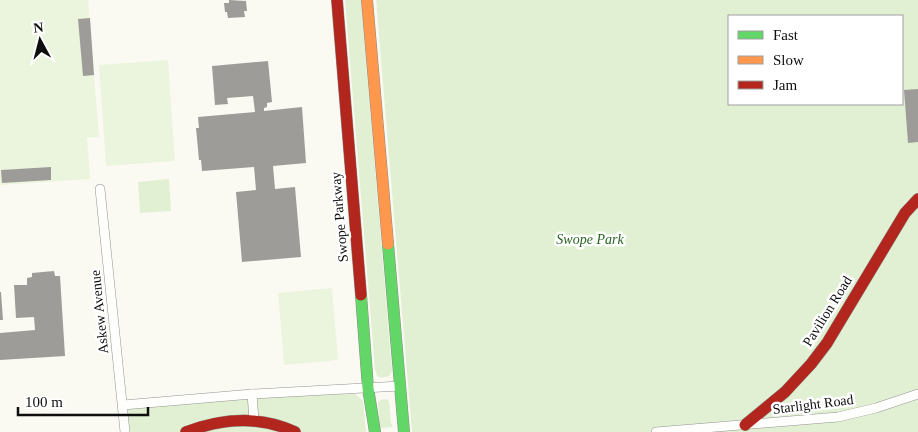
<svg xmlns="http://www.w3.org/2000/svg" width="918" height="432" viewBox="0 0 918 432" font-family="'Times New Roman',serif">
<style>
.green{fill:#e1f0d3;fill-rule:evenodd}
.pitch{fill:#ebf4dd}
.building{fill:#9e9c98}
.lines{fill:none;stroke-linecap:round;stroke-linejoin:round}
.street-casing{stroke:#949491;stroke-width:10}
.fast-casing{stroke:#8b8b87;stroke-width:12}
.slow-casing{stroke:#8b8b87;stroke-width:12}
.jam-casing{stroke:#8b8b87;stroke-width:12}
.street{stroke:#fefefd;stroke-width:9}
.fast{stroke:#63d668;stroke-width:11}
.slow{stroke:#ff974d;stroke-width:11}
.jam{stroke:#b3261e;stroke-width:11}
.labels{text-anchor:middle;stroke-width:5;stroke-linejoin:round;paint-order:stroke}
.street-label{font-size:14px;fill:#0e0e0e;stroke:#fff}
.park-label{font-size:14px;font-style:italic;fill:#286320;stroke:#fff}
</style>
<rect width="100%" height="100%" fill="#fafaf2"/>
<!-- green -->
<g class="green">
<polygon points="345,0 361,0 392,371 389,376 381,378 377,376 375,369"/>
<path d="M 376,0 L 918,0 L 918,432 L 412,432 ZM 729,16 L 902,16 L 902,104 L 729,104 Z"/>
<polygon points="169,179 171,211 140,213 138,182"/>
<polygon points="354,393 363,401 366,432 130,432 127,407 132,404"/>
<polygon points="381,400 387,399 389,401 391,423 393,427 380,428 378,403"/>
</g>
<!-- pitch -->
<g class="pitch">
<polygon points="0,0 88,0 99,137 87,138 90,179 0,185"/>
<polygon points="168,60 175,161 106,166 99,65"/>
<polygon points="332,288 338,360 284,365 278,293"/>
</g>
<!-- building -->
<g class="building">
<polygon points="229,0 246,1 247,11 244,11 245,17 228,18 227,12 225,12 224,3 229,3"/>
<polygon points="90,18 94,75 83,76 78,19"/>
<polygon points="268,61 272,102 267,103 267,107 264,108 264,111 302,107 306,163 273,166 275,189 295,187 301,257 242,262 236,192 256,190 254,167 202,171 201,160 199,160 196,128 199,128 198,117 255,112 253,96 227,98 228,104 215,105 212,66"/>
<polygon points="918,89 918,142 908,143 904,90"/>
<polygon points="51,167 51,180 2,183 1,170"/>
<polygon points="54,271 55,276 60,276 65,356 0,360 0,333 35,330 34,317 16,318 14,285 27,285 27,278 32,277 32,273"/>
<polygon points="0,292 1,292 3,320 0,320"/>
</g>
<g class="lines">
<!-- street casing -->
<g class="street-casing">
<g id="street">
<polyline points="100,189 125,432"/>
<polyline points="252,394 254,420"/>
<polyline points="123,405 252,394 400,386"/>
<polyline points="656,432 838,417 876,408 918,394"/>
</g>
</g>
<!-- fast casing -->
<g class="fast-casing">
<g id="fast">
<polyline points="388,244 404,432"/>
<polyline points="361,295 368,388 375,432"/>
</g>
</g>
<!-- slow casing -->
<g class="slow-casing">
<polyline id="slow" points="367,0 388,244"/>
</g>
<!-- jam casing -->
<g class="jam-casing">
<g id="jam">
<polyline points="337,0 361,295"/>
<polyline points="745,425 785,392 811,364 827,343 905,213 918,199"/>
<path d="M 186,432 C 223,418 259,415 295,432"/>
</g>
</g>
<!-- street -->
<use href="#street" class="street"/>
<!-- fast -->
<use href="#fast" class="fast"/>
<!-- slow -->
<use href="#slow" class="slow"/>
<!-- jam -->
<use href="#jam" class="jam"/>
</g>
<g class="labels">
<!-- street labels -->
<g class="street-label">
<text transform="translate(339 217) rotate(-95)" y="5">Swope Parkway</text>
<text transform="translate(827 311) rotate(-58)" y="5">Pavilion Road</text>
<text transform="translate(99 312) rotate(-96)" y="5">Askew Avenue</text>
<text transform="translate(813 404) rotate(-7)" y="5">Starlight Road</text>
</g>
<!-- park labels -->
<g class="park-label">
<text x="590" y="244">Swope Park</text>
</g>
</g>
<!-- legend -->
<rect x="728" y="15" width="175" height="90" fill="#ffffff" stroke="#9f9f9f"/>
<rect x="738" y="31" width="25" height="8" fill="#63d668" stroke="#9f9f9f"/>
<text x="773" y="40" font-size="15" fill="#0e0e0e">Fast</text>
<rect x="738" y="56" width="25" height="8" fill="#ff974d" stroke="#9f9f9f"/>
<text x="773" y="65" font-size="15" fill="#0e0e0e">Slow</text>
<rect x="738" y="81" width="25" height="8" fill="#b3261e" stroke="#9f9f9f"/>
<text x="773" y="90" font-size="15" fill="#0e0e0e">Jam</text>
<!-- north arrow -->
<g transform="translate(40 40) rotate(353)" stroke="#ffffff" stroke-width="4" paint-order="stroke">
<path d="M0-4L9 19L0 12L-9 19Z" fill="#0e0e0e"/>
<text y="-8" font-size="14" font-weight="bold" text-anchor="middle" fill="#0e0e0e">N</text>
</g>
<!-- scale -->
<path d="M18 407v8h130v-8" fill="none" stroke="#0e0e0e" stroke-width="2.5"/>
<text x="25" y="407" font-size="15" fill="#0e0e0e" stroke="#ffffff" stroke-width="4" paint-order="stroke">100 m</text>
</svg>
